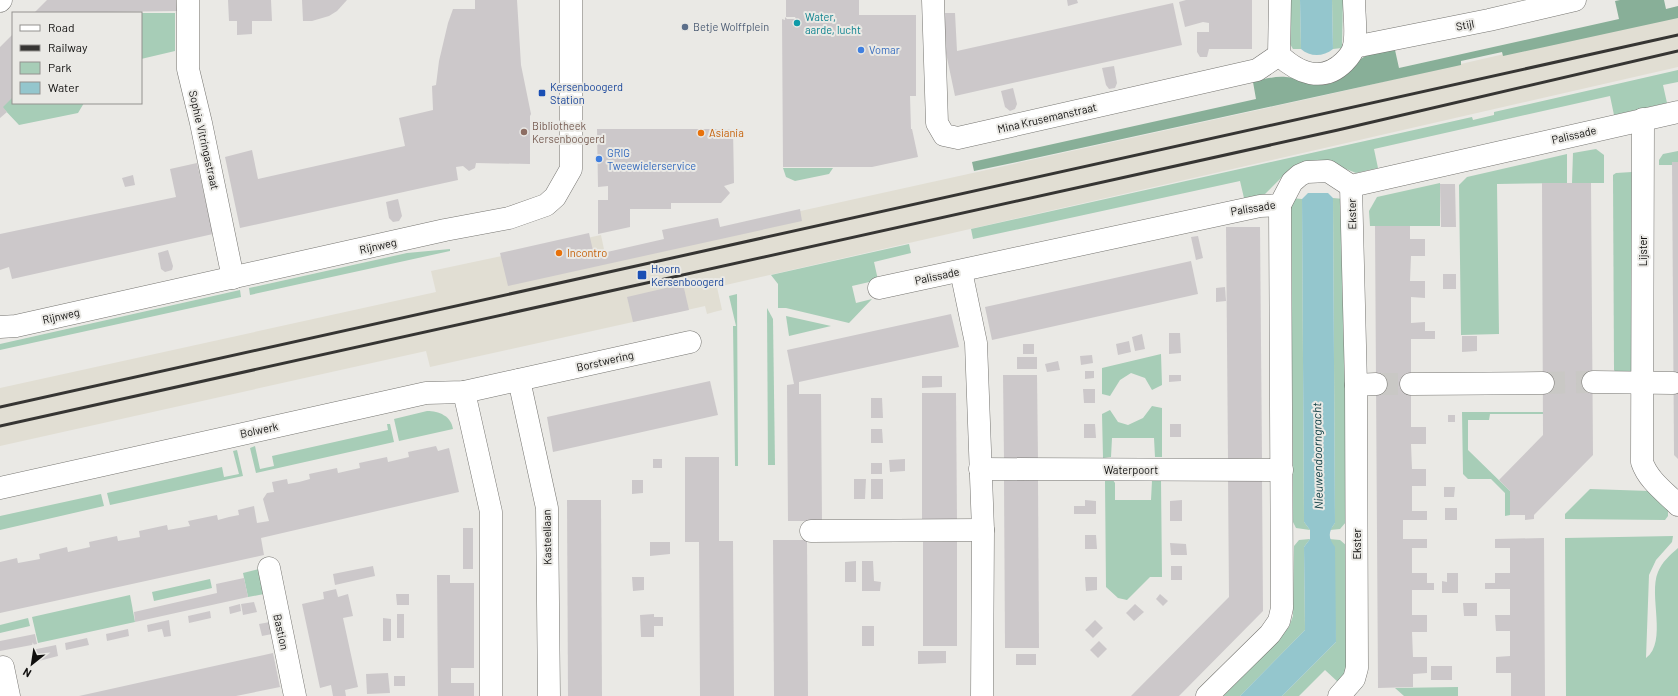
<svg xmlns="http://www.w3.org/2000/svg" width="1678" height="696" viewBox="0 0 1678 696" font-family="Barlow,sans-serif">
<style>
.built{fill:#e1ded3}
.green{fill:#a7cdb7}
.forest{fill:#88af98}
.water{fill:#94c6cd}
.building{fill:#ccc8ca}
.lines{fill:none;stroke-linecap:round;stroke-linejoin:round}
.street-tunnel{stroke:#c9c8c5;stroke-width:22;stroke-dasharray:22 11;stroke-linecap:butt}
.street-casing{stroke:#767571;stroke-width:23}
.secondary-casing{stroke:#767571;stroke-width:23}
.street{stroke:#fff;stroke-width:22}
.secondary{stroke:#fff;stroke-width:22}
.rail{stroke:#363533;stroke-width:3}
.culture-dot{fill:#0f9aa8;stroke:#eae9e5;stroke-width:1.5}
.service-dot{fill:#5c6f8a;stroke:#eae9e5;stroke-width:1.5}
.shop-dot{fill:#3f7fe0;stroke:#eae9e5;stroke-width:1.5}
.transit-dot{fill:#1a4fb4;stroke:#eae9e5;stroke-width:1.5}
.education-dot{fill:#8d6e63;stroke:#eae9e5;stroke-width:1.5}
.food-dot{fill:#e8710a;stroke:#eae9e5;stroke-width:1.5}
.labels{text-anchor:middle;stroke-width:4;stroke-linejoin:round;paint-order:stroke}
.culture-label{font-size:11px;fill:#0d838f;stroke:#eae9e5;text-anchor:start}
.street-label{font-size:11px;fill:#100f0e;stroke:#eae9e5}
.service-label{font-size:11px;fill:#4e5e75;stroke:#eae9e5;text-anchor:start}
.shop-label{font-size:11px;fill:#366cbe;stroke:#eae9e5;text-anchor:start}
.transit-label{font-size:11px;fill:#164399;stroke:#eae9e5;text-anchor:start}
.education-label{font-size:11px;fill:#785e54;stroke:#eae9e5;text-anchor:start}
.food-label{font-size:11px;fill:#c56008;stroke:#eae9e5;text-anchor:start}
.water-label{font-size:12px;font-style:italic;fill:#114045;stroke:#eae9e5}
</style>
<rect width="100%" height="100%" fill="#eae9e5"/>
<!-- built -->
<polygon class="built" points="1678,14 1678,67 717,287 722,310 714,312 707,314 705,306 430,367 426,351 0,446 0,388 436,292 431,271 601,235 605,254 1317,97"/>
<!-- green -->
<g class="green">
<polygon points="1290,0 1300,0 1301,49 1293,49 1290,44"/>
<polygon points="1332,0 1343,0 1342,48 1333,49"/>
<polygon points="101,13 175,13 175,51 141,59 141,13"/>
<polygon points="1678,70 1678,82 1663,85 1667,103 1614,115 1610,96 1374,149 1378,168 1356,173 1326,161 1302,162 1291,168 1265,194 1244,198 1240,181 973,239 971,229 1472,117 1473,120 1494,115 1494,112"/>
<polygon points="13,96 13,103 84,103 78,113 19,125 2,107"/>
<polygon points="1596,149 1604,155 1604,183 1572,183 1573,153"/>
<polygon points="1678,151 1678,162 1672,162 1672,165 1659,165 1659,160 1663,154"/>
<polygon points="1567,154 1567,183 1497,184 1499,334 1461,335 1459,185 1467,177"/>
<polygon points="783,168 833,168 829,174 795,181 786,177"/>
<polygon points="1632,172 1633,373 1616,373 1614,370 1613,175 1616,173"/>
<polygon points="1440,183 1440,226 1370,226 1369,211 1377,197"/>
<polygon points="1291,198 1302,199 1304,522 1310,530 1296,528 1293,522"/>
<polygon points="1333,198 1344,199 1346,522 1340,529 1330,530 1335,523"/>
<polygon points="909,244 911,253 874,262 878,280 852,286 856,303 872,299 849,323 786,308 778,308 778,284 771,275"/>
<polygon points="450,249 450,251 250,295 249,288 407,253"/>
<polygon points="240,290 241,297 0,350 0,344"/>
<polygon points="737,294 738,466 735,466 733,326 736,326 729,296"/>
<polygon points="767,308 773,319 775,465 768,465"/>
<polygon points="786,316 831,326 789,336"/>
<polygon points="1161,354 1162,385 1152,390 1145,378 1131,373 1120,380 1110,396 1102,394 1102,368"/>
<polygon points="1152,406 1162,408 1162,457 1155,457 1154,438 1112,438 1111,457 1103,458 1102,414 1110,410 1118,422 1128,425 1143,418"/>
<path d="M 427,411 C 439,411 451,416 453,429 L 399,441 L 394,419 Z"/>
<polygon points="1462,412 1543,412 1543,414 1490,414 1489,420 1468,420 1468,450 1510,491 1510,515 1505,516 1505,493 1491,479 1468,479 1463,474"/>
<polygon points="387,424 390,424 394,442 256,473 250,448 255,446 260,469 274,466 272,456 388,430"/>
<polygon points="237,450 243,476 110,505 107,493 222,467 224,477 239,474 233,451"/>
<polygon points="1113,480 1115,483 1115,500 1151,500 1152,481 1161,480 1162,577 1150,577 1127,600 1118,598 1106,587 1105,481"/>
<polygon points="1590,489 1650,491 1668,505 1668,516 1665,520 1565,519 1565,514"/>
<polygon points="101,494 104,506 0,530 0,516"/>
<path d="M 1673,536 L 1672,542 L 1656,560 L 1649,575 L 1646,658 C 1668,642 1648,595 1658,572 C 1662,562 1670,555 1678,548 L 1678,696 L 1566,696 L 1565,538 Z"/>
<polygon points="1310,539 1304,547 1305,630 1240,696 1223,696 1289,627 1293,616 1294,546 1299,540"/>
<polygon points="1329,539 1340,540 1347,546 1347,672 1338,682 1325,670 1299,696 1282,696 1336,642"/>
<polygon points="259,569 264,594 248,597 243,573"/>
<polygon points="210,579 212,588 154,601 152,592"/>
<polygon points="130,595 135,622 38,643 32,617"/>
<polygon points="28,618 30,626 0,633 0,625"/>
<polygon points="1458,687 1458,696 1404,696 1395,688"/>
</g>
<!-- forest -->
<path class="forest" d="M 1620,0 L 1664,0 L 1666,9 L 1678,6 L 1678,18 L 1503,56 L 1502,52 L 1461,61 L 1461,65 L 1017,162 L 974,171 L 972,162 L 1256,99 L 1253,82 C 1264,79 1275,76 1286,77 C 1301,78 1309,88 1328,84 C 1349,79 1352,61 1368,55 C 1376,52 1386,51 1395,50 L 1399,68 L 1619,19 L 1615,1 Z"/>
<!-- water -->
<g class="water">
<path d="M 1300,0 L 1332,0 L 1333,49 C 1323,57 1310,57 1301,49 Z"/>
<path d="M 1308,193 L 1328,193 L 1333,198 L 1335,523 C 1328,532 1328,538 1335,547 L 1336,642 L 1282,696 L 1240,696 L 1305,630 L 1304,547 L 1310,539 L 1310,530 L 1304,522 L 1302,199 Z"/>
</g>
<!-- building -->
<g class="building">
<polygon points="47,0 176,0 177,11 34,13"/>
<polygon points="228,0 271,0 272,21 252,21 252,34 237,35 237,21 229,21"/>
<polygon points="302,0 347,0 337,11 329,16 312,21 303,21"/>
<polygon points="475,0 517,0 521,65 531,114 530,116 530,164 476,163 475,168 469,171 463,166 456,167 458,180 240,228 225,157 252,150 258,179 405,146 399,118 433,110 432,86 436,85 439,61 448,23 453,9 475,9"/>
<polygon points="786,0 859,0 859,15 916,15 916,96 910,96 911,129 912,129 918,157 872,167 783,167 782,19 785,20 785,17 787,19 796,19 795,17 786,17"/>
<polygon points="1067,0 1077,0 1078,3 1068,6"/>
<polygon points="1186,0 1252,0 1252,49 1209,49 1207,57 1200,57 1197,52 1197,32 1209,32 1209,23 1203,22 1185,27 1179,2"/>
<polygon points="1173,3 1182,45 955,96 946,53 944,13 955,13 957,51"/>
<polygon points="13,34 13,97 3,107 7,112 0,118 0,47"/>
<polygon points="1114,66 1117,83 1115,88 1109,89 1106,85 1102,68"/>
<polygon points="1013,88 1017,104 1015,109 1010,111 1005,107 1001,91"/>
<polygon points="597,129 733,129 734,183 724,186 730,193 721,203 671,203 671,209 630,209 630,227 598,234 598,200 608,200 608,186 598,187"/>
<polygon points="1672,162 1678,162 1678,459 1674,455"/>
<polygon points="197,163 213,234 12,279 9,267 0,270 0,234 176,197 170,169"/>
<polygon points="133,175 135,185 125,187 122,178"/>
<polygon points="1542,183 1591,183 1593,455 1534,515 1534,519 1525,520 1525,515 1510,515 1510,491 1499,480 1543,435"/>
<polygon points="1440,184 1455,184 1456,227 1441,227"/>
<polygon points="398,199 402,216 399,221 393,222 389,218 386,202"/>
<polygon points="800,209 802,221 508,286 500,253 589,233 594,255 664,239 662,230 718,218 720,227"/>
<polygon points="1375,226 1410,226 1410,239 1425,239 1425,256 1411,256 1410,281 1425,281 1425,298 1411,297 1411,323 1425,322 1425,331 1435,331 1435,339 1411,339 1411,427 1426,427 1426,444 1411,444 1412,469 1426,469 1426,486 1412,486 1412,511 1427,511 1427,520 1403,520 1403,539 1427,539 1427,548 1412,548 1412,573 1427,573 1427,583 1434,583 1434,590 1412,590 1412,615 1427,615 1427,632 1412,632 1413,657 1427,657 1427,673 1413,674 1413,687 1378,688"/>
<polygon points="1226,227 1260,227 1262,458 1228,459"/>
<polygon points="1198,236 1203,258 1196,260 1191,237"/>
<polygon points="168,250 173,266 172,270 165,272 161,269 158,253"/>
<polygon points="1191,261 1198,294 992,340 985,307"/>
<rect x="1443" y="274" width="13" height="15"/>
<polygon points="683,284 689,310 633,322 627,297"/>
<polygon points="1225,287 1226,301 1216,302 1216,288"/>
<polygon points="951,314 959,347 799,382 799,394 821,394 822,521 788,521 787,385 794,384 787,350"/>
<polygon points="1169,333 1180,333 1181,353 1169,354"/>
<polygon points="1142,334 1145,349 1135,351 1132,337"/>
<polygon points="1462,336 1477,336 1477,351 1462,352"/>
<polygon points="1129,341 1131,352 1118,355 1116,344"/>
<rect x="1023" y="344" width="11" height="10"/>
<polygon points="1092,355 1093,363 1081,365 1080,356"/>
<rect x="1017" y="357" width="20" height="12"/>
<polygon points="1058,361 1060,370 1047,372 1045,364"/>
<polygon points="1085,371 1094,371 1094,378 1085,379"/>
<polygon points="1003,375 1037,375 1038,460 1004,460"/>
<polygon points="1169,375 1181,375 1181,381 1169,382"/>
<polygon points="922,376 942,376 942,387 922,388"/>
<polygon points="710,381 718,415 553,452 547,417"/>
<polygon points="1083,389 1095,389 1095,403 1084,403"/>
<polygon points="922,393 956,393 957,520 922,520"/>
<polygon points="871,398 882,398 883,418 871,418"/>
<rect x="1448" y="415" width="7" height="7"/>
<polygon points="1084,424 1095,424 1096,438 1084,438"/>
<rect x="1170" y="424" width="11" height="13"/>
<polygon points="871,429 882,429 883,443 871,443"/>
<polygon points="436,446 438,451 449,448 459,492 261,538 264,555 0,613 0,562 17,558 18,563 40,559 39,554 67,547 68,552 90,547 89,542 117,536 118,541 140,537 139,531 167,525 168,530 190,526 188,521 217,515 218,520 229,517 239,515 238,510 254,506 257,523 269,521 263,499 267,493 274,492 272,482 287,479 288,484 299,482 310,479 309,474 337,468 338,473 360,468 359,463 387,457 388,462 409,457 408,452"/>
<polygon points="685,457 719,457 719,541 733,541 734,696 700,696 699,542 685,542"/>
<rect x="653" y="459" width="9" height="9"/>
<polygon points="905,459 905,471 890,472 889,460"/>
<rect x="871" y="463" width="11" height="11"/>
<polygon points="1228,478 1262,478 1263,611 1179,696 1131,696 1229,597"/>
<polygon points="854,479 866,479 865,499 854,499"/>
<rect x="871" y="479" width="12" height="20"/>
<polygon points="1004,479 1038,479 1039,648 1005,648"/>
<polygon points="632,480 643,480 643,493 632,494"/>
<polygon points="1444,487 1455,487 1454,497 1444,497"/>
<polygon points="567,500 601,500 602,696 568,696"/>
<polygon points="1085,500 1096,501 1096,514 1074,514 1074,506 1085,506"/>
<polygon points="1182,500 1182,521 1170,521 1170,501"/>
<rect x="1445" y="508" width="12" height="12"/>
<rect x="463" y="528" width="10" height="41"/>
<polygon points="1085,535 1096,535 1097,549 1085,549"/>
<polygon points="1544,538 1545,696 1511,696 1511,673 1496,673 1496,657 1510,656 1510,631 1496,631 1495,615 1510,615 1510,589 1485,589 1485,583 1495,583 1495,573 1510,573 1510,548 1495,548 1495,539"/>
<rect x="923" y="539" width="34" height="107"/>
<polygon points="773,540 807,540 808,696 774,696"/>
<polygon points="650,542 670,542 670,554 650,556"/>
<polygon points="1170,543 1186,544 1187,555 1171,555"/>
<polygon points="856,561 856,582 845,582 845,562"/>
<polygon points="862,561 873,561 874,581 881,582 880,591 862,591"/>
<polygon points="373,566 375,576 335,585 333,574"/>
<rect x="1171" y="566" width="11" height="14"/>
<polygon points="1447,573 1458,573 1458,593 1442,593 1442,581 1447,582"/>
<polygon points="437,575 450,575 450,583 474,583 474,668 451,668 451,683 474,683 474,696 438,696"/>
<polygon points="632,577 644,577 644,590 633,591"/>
<polygon points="1085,577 1097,577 1097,590 1086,591"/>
<polygon points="244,578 248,597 135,622 134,612 217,593 216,584"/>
<polygon points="336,589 338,597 348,594 353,616 343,618 358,687 345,690 346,696 333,696 331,685 320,688 302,604 324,599 323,592"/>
<polygon points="396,594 409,594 409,605 397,605"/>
<polygon points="1160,594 1168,601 1163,606 1156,599"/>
<polygon points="254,602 257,612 243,615 241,604"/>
<polygon points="1463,603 1477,603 1477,616 1464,616"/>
<polygon points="240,604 241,611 230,614 229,607"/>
<polygon points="1135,604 1144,612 1134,621 1126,613"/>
<polygon points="210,611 211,618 189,623 188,616"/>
<rect x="397" y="614" width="7" height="24"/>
<polygon points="654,614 654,617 663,617 663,626 654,626 654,637 641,637 640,615"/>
<polygon points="383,618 391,619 391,641 383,641"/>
<polygon points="169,620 171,636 164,637 162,629 148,632 147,625"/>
<polygon points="1095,620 1103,628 1093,638 1085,630"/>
<polygon points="270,622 272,634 262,636 259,624"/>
<rect x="862" y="626" width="12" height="20"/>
<polygon points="128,629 129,636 107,641 106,634"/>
<polygon points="35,634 37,644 0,651 0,641"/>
<polygon points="87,638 89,645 66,650 65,643"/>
<polygon points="1099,641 1107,649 1098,658 1090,650"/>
<polygon points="56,645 58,656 35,662 32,650"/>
<polygon points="918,651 946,651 946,663 918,664"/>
<polygon points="273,653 280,687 236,696 79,696"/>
<rect x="1016" y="654" width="20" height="11"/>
<rect x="1431" y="666" width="21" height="14"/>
<polygon points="388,673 390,693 367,694 366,674"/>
<rect x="394" y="676" width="11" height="10"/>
</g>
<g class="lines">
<!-- street-tunnel -->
<g class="street-tunnel">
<polyline points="1543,383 1593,382"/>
<polyline points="1376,384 1411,384"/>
</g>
<!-- street casing -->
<g class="street-casing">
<g id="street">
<polyline points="188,0 188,69 201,123 233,278"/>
<polyline points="933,0 937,123 944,135 958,138 1257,70 1279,55"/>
<path d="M 1280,0 L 1279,55 C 1298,73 1323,83 1344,62 C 1348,58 1353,52 1354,46 C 1357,32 1354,14 1354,0"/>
<polyline points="0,1 1,0"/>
<polyline points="1354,47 1489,20 1575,0"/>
<path d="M 1643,119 L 1642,462 C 1648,480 1665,492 1678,505"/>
<polyline points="961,271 976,343 983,530 982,696"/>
<polyline points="879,288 1260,206 1280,205 1292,182 1300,175 1307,172 1328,171 1351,186 1678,112"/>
<polyline points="519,380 547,508 549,696"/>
<polyline points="1593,382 1673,383"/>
<polyline points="1411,384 1543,383"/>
<polyline points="1356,385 1376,384"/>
<polyline points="464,392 491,512 491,696"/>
<polyline points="980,469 1282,470"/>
<polyline points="0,488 426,393 464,392 690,342"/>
<polyline points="811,531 983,530"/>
<polyline points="269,568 295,696"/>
<polyline points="3,667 9,696"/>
<polyline points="1207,696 1270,634 1279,621 1282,608 1280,205"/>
<polyline points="1339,696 1354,679 1357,668 1356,385 1351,186"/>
</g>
</g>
<!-- secondary casing -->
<g class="secondary-casing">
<polyline id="secondary" points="0,327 16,326 445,230 509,218 546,205 555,197 571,169 571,0"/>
</g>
<!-- street -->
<use href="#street" class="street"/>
<!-- secondary -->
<use href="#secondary" class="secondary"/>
<!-- rail -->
<g class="rail">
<polyline points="0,407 1678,35"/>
<polyline points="0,426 1338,130 1678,51"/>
</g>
</g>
<!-- markers -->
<circle class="culture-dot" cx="797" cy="23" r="4"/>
<circle class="service-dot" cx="685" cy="27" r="4"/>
<g class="shop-dot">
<circle cx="861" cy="50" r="4"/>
<circle cx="599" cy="159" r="4"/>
</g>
<g class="transit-dot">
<rect x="538" y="89" width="8" height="8" rx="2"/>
<rect x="637" y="270" width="10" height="10" rx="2"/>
</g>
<circle class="education-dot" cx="524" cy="132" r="4"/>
<g class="food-dot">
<circle cx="701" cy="133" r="4"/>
<circle cx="559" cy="253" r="4"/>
</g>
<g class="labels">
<!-- culture labels -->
<g class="culture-label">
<text x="805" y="21">Water,<tspan x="805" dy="13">aarde, lucht</tspan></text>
</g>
<!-- street labels -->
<g class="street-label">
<text transform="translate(1465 25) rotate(-11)" y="4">Stijl</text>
<text transform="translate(1047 118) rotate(-13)" y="4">Mina Krusemanstraat</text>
<text transform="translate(1574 135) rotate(-13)" y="4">Palissade</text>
<text transform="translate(204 140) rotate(77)" y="4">Sophie Vitringastraat</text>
<text transform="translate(1253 208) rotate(-9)" y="4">Palissade</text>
<text transform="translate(1352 214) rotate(-91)" y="4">Ekster</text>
<text transform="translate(378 246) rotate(-13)" y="4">Rijnweg</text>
<text transform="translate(1643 251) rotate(-90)" y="4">Lijster</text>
<text transform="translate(937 276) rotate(-12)" y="4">Palissade</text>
<text transform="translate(61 316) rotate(-13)" y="4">Rijnweg</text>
<text transform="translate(605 361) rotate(-13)" y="4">Borstwering</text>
<text transform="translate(259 430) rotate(-12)" y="4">Bolwerk</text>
<text x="1131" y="474">Waterpoort</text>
<text transform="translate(547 537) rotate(-91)" y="4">Kasteellaan</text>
<text transform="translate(1357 544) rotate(-90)" y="4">Ekster</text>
<text transform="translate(281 632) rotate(78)" y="4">Bastion</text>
</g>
<!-- service labels -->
<g class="service-label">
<text x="693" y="31">Betje Wolffplein</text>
</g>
<!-- shop labels -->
<g class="shop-label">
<text x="869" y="54">Vomar</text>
<text x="607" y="157">GRIG<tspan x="607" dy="13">Tweewielerservice</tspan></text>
</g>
<!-- transit labels -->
<g class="transit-label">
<text x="550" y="91">Kersenboogerd<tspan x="550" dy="13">Station</tspan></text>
<text x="651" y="273">Hoorn<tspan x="651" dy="13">Kersenboogerd</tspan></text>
</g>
<!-- education labels -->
<g class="education-label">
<text x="532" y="130">Bibliotheek<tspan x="532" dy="13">Kersenboogerd</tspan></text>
</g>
<!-- food labels -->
<g class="food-label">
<text x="709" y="137">Asiania</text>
<text x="567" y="257">Incontro</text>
</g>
<!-- water labels -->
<g class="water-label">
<text transform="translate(1318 456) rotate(-91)" y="4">Nieuwendoorngracht</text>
</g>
</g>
<!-- legend -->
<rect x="12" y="12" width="130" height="92" fill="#eae9e5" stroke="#93928f"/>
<rect x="20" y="25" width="20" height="6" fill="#ffffff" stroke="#93928f"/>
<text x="48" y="32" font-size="12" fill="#100f0e">Road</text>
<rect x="20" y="45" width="20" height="6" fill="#363533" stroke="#93928f"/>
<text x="48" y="52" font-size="12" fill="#100f0e">Railway</text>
<rect x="20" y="62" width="20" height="12" fill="#a7cdb7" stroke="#93928f"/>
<text x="48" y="72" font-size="12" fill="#100f0e">Park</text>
<rect x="20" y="82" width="20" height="12" fill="#94c6cd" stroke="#93928f"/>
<text x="48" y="92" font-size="12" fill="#100f0e">Water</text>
<!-- north arrow -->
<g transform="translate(32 664) rotate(210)" stroke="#eae9e5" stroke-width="3" paint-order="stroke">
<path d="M0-3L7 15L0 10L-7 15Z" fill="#100f0e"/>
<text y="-6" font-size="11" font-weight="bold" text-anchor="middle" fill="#100f0e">N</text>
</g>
</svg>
